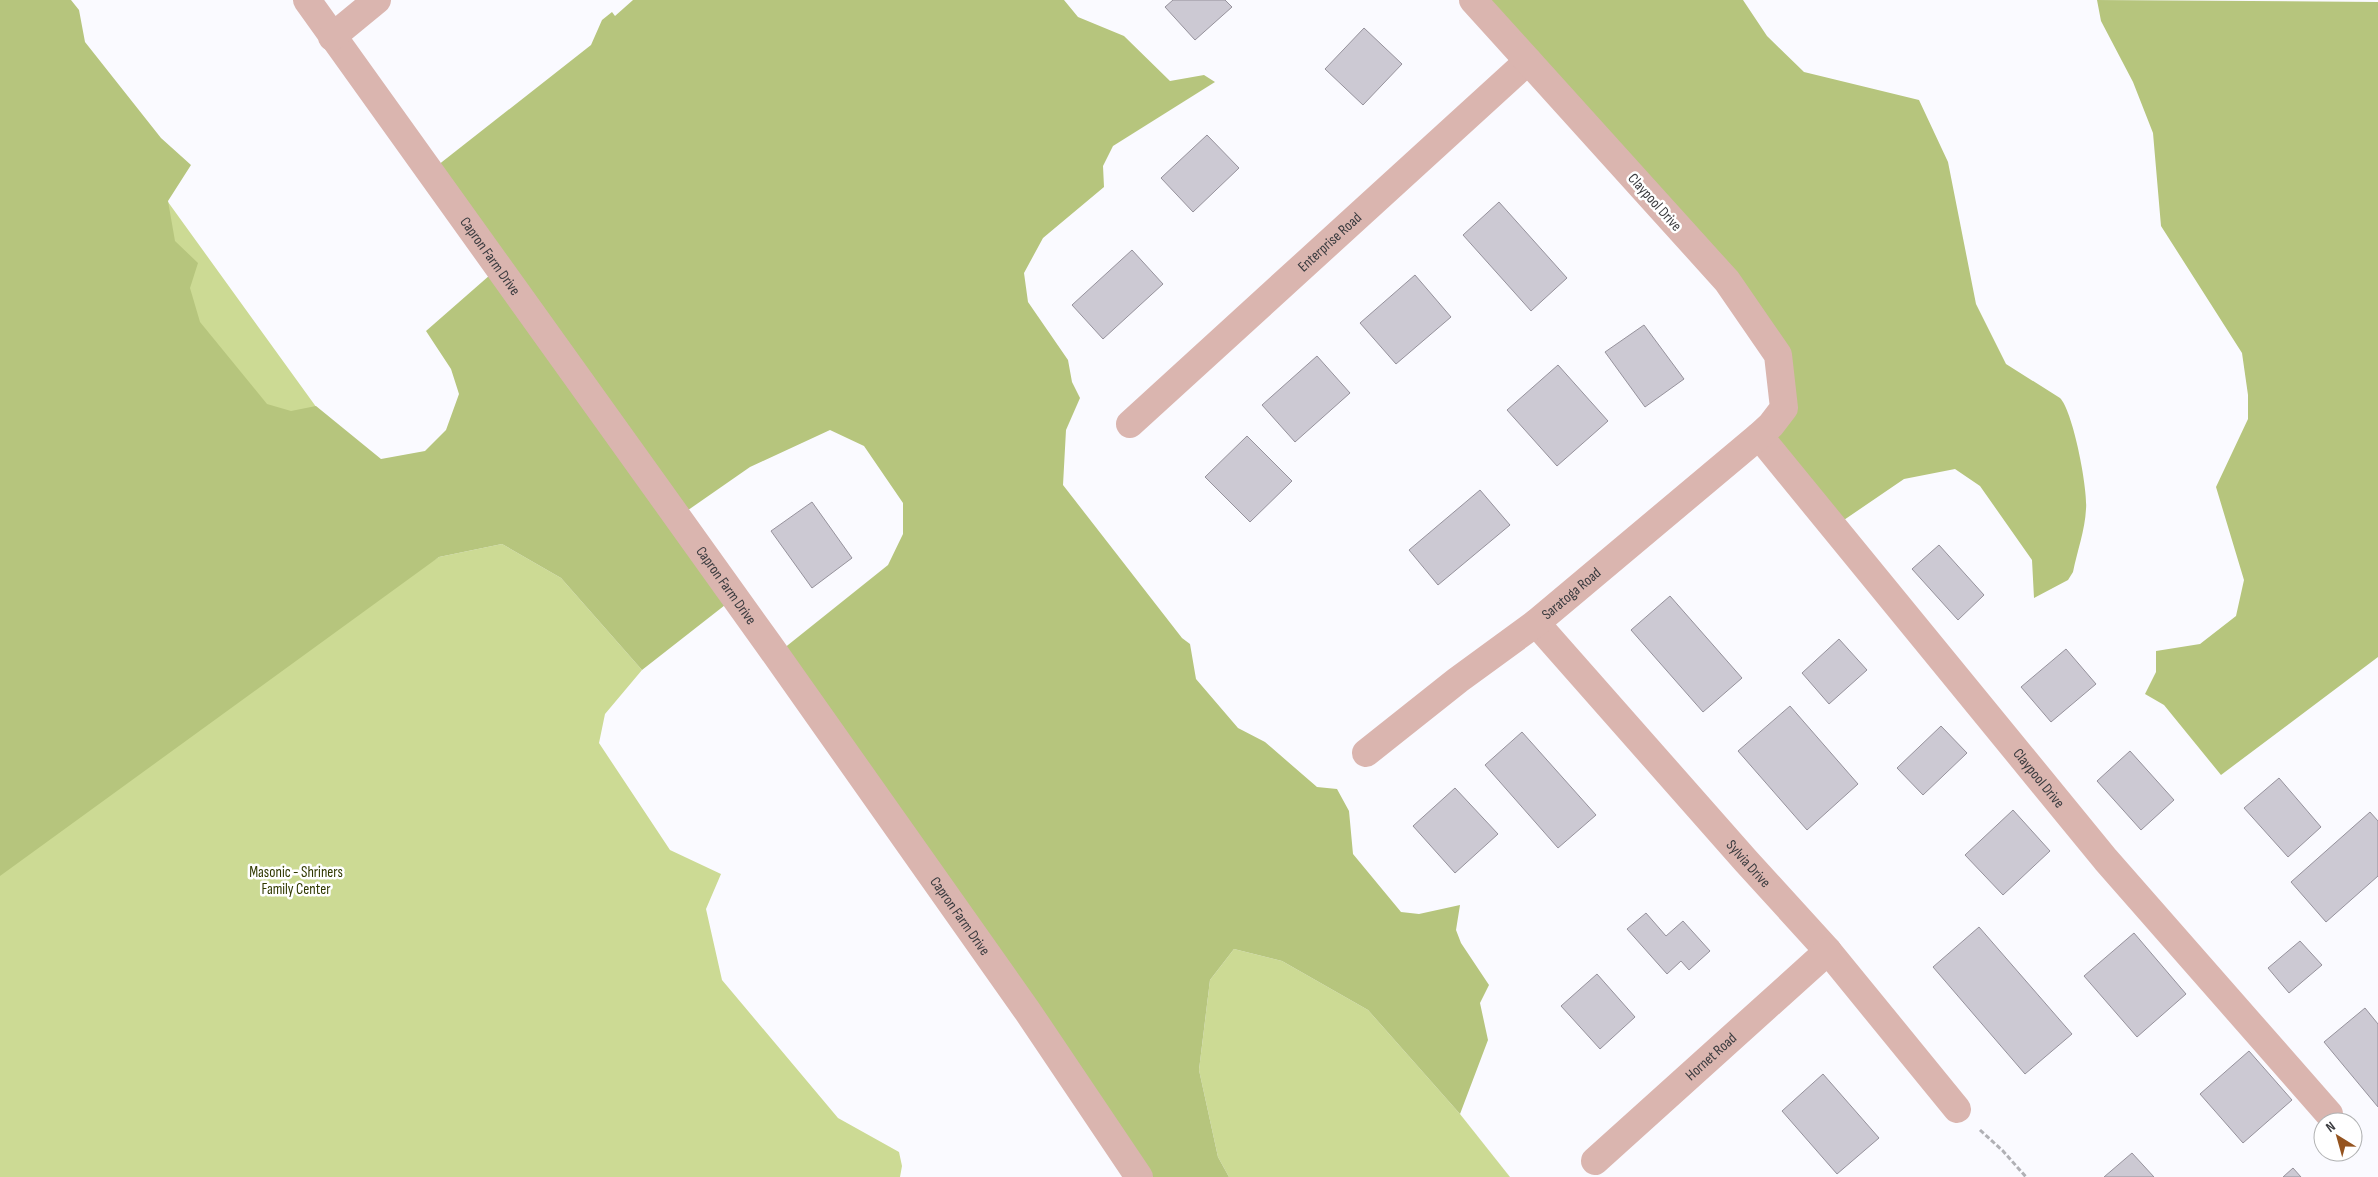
<svg xmlns="http://www.w3.org/2000/svg" width="2378" height="1177" viewBox="0 0 2378 1177" font-family="'Sofia Sans Condensed',sans-serif">
<style>
.green{fill:#ccda94}
.forest{fill:#b6c57d}
.building{fill:#ccc9d3;stroke:#96929c}
.lines{fill:none;stroke-linecap:round;stroke-linejoin:round}
.path{stroke:#b0b0b5;stroke-width:3;stroke-dasharray:5 2.5;stroke-linecap:butt}
.minor{stroke:#dab5af;stroke-width:28}
.labels{text-anchor:middle;stroke-width:5;stroke-linejoin:round;paint-order:stroke}
.street-label{font-size:15px;fill:#3a3b3f;stroke:#fff}
.park-label{font-size:15px;fill:#313901;stroke:#fff}
</style>
<rect width="100%" height="100%" fill="#fafaff"/>
<!-- green -->
<g class="green">
<polygon points="0,0 22,0 429,563 439,557 502,544 561,578 642,670 605,714 599,743 670,850 721,874 706,909 722,980 838,1118 899,1152 902,1166 900,1177 0,1177"/>
<polygon points="1234,949 1282,961 1368,1010 1460,1114 1510,1177 1229,1177 1218,1157 1199,1070 1210,980"/>
</g>
<!-- forest -->
<g class="forest">
<polygon points="0,0 71,0 79,10 85,42 161,138 191,165 168,201 175,241 198,263 190,288 200,322 267,404 291,411 316,406 381,459 425,451 446,430 459,394 451,369 426,331 498,268 433,169 591,45 602,20 612,12 615,16 633,0 1064,0 1078,17 1124,36 1170,81 1204,75 1215,82 1113,146 1103,166 1104,187 1043,238 1024,273 1028,302 1068,360 1072,382 1080,398 1066,430 1063,485 1182,638 1190,644 1196,679 1238,728 1265,742 1317,787 1337,789 1349,811 1353,854 1401,912 1419,914 1460,905 1456,930 1461,943 1489,985 1480,1003 1488,1040 1460,1114 1368,1010 1282,961 1234,949 1210,980 1199,1070 1218,1157 1229,1177 1141,1177 778,653 888,565 903,534 903,503 864,446 830,430 750,467 681,515 734,598 642,670 561,578 502,544 439,557 0,876"/>
<path d="M 1480,0 L 1743,0 L 1767,36 L 1804,72 L 1919,100 L 1948,162 L 1976,304 L 2006,364 L 2060,398 C 2073,411 2088,489 2086,509 C 2085,530 2077,552 2073,572 L 2068,580 L 2034,598 L 2032,560 L 1980,486 L 1955,469 L 1904,479 L 1841,522 L 1770,428 L 1779,356 Z"/>
<polygon points="2097,0 2378,2 2378,657 2221,775 2164,705 2145,694 2156,672 2156,651 2200,644 2236,616 2244,580 2216,487 2248,419 2248,395 2242,353 2161,226 2153,133 2133,82 2101,21"/>
</g>
<!-- building -->
<g class="building">
<polygon points="1173,0 1225,0 1232,7 1195,40 1165,7"/>
<polygon points="1364,28 1402,64 1363,105 1325,69"/>
<polygon points="1207,135 1239,168 1193,212 1161,178"/>
<polygon points="1499,202 1567,278 1531,311 1463,235"/>
<polygon points="1132,250 1163,284 1103,339 1072,305"/>
<polygon points="1415,275 1451,317 1396,364 1360,323"/>
<polygon points="1644,325 1684,379 1645,407 1605,352"/>
<polygon points="1317,356 1350,393 1295,442 1262,405"/>
<polygon points="1558,365 1608,421 1557,466 1507,410"/>
<polygon points="1247,436 1292,481 1250,522 1205,477"/>
<polygon points="1480,490 1510,525 1438,585 1409,550"/>
<polygon points="812,502 852,558 812,588 771,531"/>
<polygon points="1939,545 1984,595 1958,620 1912,569"/>
<polygon points="1670,596 1742,678 1703,712 1631,630"/>
<polygon points="1839,639 1867,670 1829,704 1802,673"/>
<polygon points="2066,649 2096,684 2051,722 2021,687"/>
<polygon points="1790,706 1858,784 1807,830 1738,751"/>
<polygon points="1941,726 1967,753 1923,795 1897,768"/>
<polygon points="1522,732 1596,815 1558,848 1485,765"/>
<polygon points="2130,751 2174,800 2141,830 2097,781"/>
<polygon points="2279,778 2321,827 2288,857 2244,808"/>
<polygon points="1455,788 1498,834 1455,873 1413,826"/>
<polygon points="2013,810 2050,851 2003,895 1965,855"/>
<polygon points="2370,812 2378,821 2378,876 2326,922 2291,882"/>
<polygon points="1646,913 1666,936 1683,921 1710,951 1689,970 1681,961 1667,974 1627,929"/>
<polygon points="1979,927 2072,1034 2025,1074 1933,967"/>
<polygon points="2134,933 2186,994 2137,1037 2084,976"/>
<polygon points="2300,941 2322,965 2289,993 2268,968"/>
<polygon points="1597,974 1635,1017 1600,1049 1561,1006"/>
<polygon points="2365,1008 2378,1024 2378,1107 2324,1042"/>
<polygon points="2249,1051 2292,1100 2243,1143 2200,1094"/>
<polygon points="1823,1074 1879,1138 1837,1174 1782,1111"/>
<polygon points="2132,1153 2154,1177 2104,1177"/>
<polygon points="2293,1168 2301,1177 2283,1177"/>
</g>
<g class="lines">
<!-- path -->
<polyline class="path" points="1980,1130 2003,1151 2026,1177"/>
<!-- minor -->
<g class="minor">
<path id="s1" d="M 307,0 L 769,645 L 1028,1012 L 1139,1177"/>
<polyline points="332,37 377,0"/>
<path id="s2" d="M 1130,424 L 1528,61"/>
<path id="s3" d="M 1759,436 L 2106,860 L 2329,1114"/>
<path id="s4" d="M 1536,623 L 1746,861 L 1828,951 L 1957,1109"/>
<path id="s5" d="M 1366,753 L 1458,680 L 1536,623 L 1759,436 L 1771,425 L 1784,408 L 1778,355 L 1727,281 L 1473,0"/>
<path id="s6" d="M 1595,1161 L 1828,951"/>
</g>
</g>
<g class="labels">
<!-- street labels -->
<g class="street-label">
<text transform="translate(1655 202) rotate(48)" y="5">Claypool Drive</text>
<text dy="5" stroke="none"><textPath href="#s2" startOffset="270">Enterprise Road</textPath></text>
<text dy="5" stroke="none"><textPath href="#s1" startOffset="315">Capron Farm Drive</textPath></text>
<text dy="5" stroke="none"><textPath href="#s1" startOffset="720">Capron Farm Drive</textPath></text>
<text dy="5" stroke="none"><textPath href="#s5" startOffset="260">Saratoga Road</textPath></text>
<text dy="5" stroke="none"><textPath href="#s3" startOffset="442">Claypool Drive</textPath></text>
<text dy="5" stroke="none"><textPath href="#s4" startOffset="321">Sylvia Drive</textPath></text>
<text dy="5" stroke="none"><textPath href="#s1" startOffset="1125">Capron Farm Drive</textPath></text>
<text dy="5" stroke="none"><textPath href="#s6" startOffset="156">Hornet Road</textPath></text>
</g>
<!-- park labels -->
<g class="park-label">
<text x="296" y="877">Masonic - Shriners<tspan x="296" dy="17">Family Center</tspan></text>
</g>
</g>
<!-- north arrow -->
<g transform="translate(2338 1137) rotate(323)"><circle r="24" fill="#ffffff" stroke="#b0b1b2"/>
<path d="M0-4L9 19L0 12L-9 19Z" fill="#95541f"/>
<text y="-8" font-size="14" font-weight="bold" text-anchor="middle" fill="#3a3b3f">N</text>
</g>
</svg>
